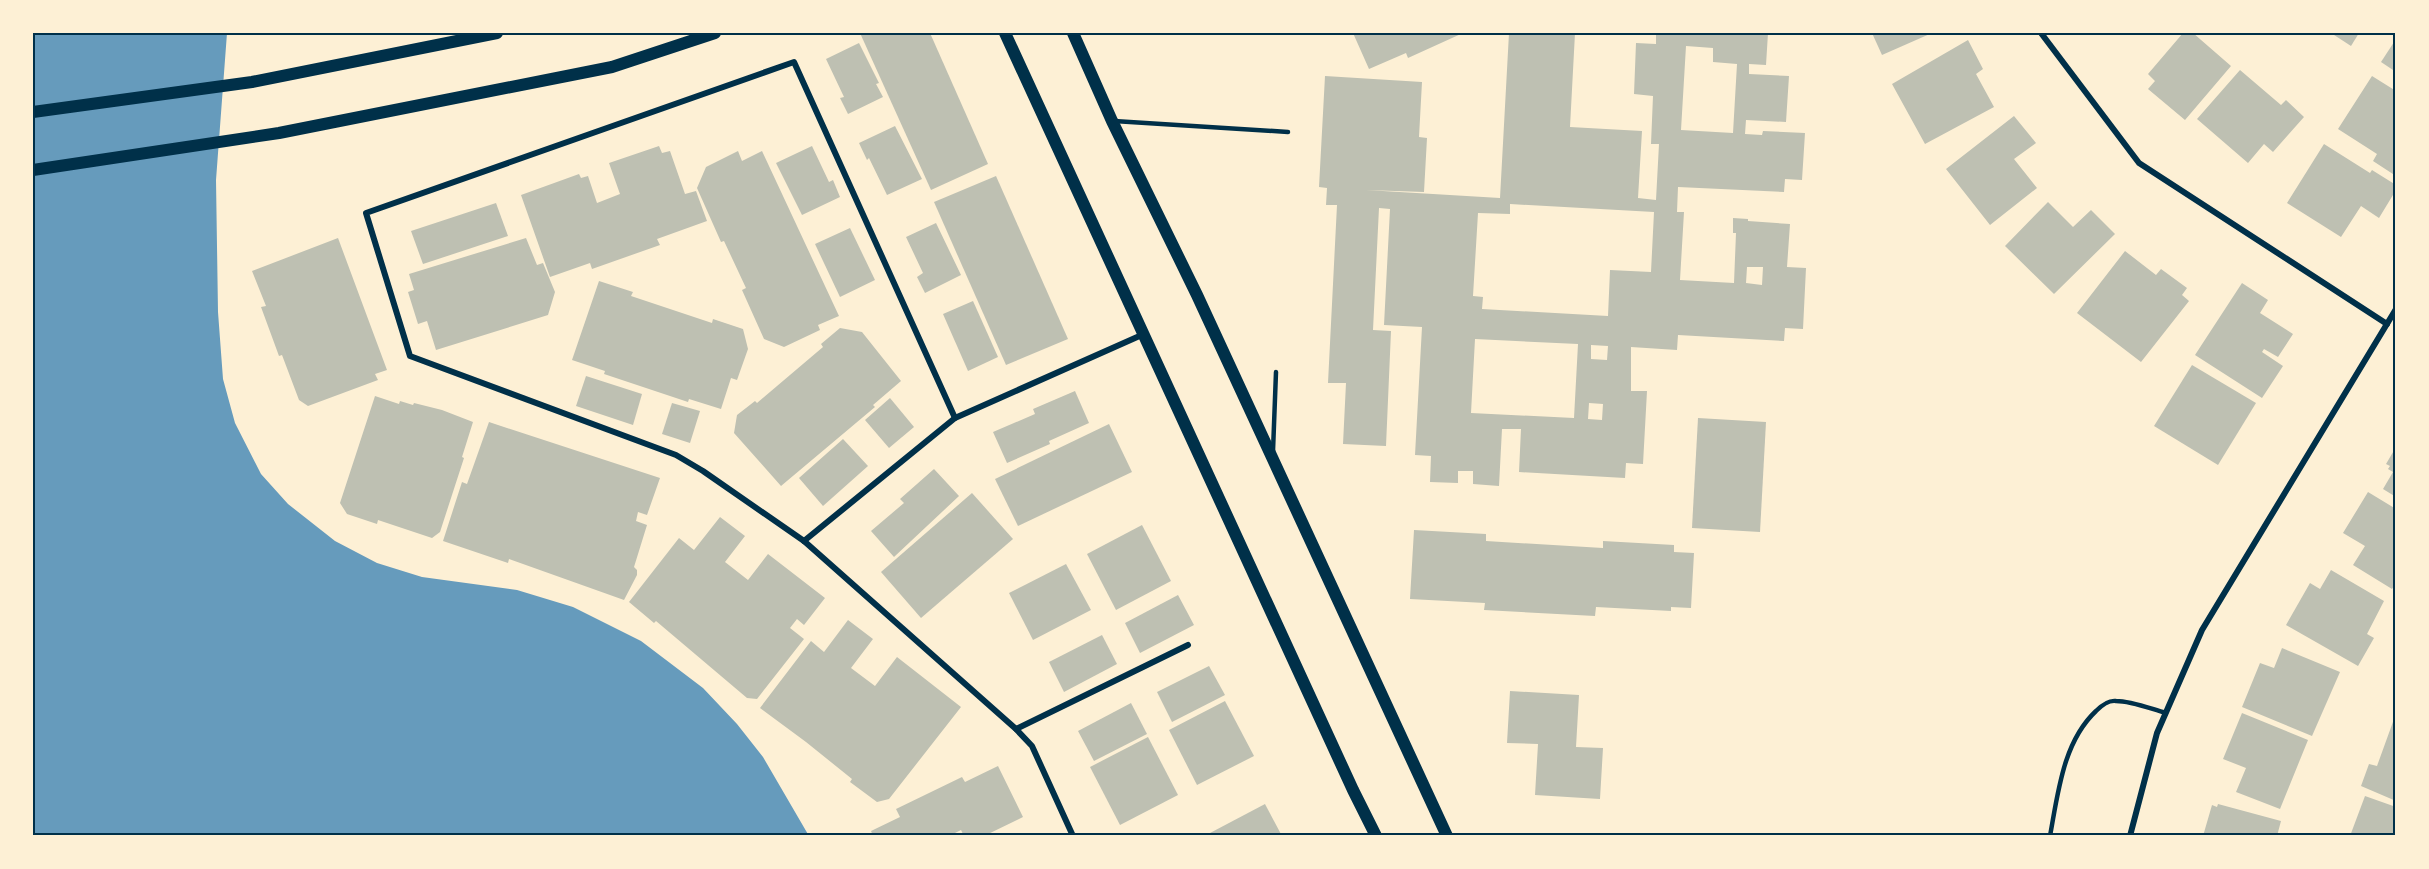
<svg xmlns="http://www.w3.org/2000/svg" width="2429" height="869" viewBox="0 0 2429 869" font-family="'DM Sans',sans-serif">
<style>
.water{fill:#669bbc}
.building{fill:#bec0b2;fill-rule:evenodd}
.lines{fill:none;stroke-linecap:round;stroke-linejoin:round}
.service{stroke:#003049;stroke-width:4.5}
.minor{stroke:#003049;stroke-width:6}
.secondary{stroke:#003049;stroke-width:12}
.neatline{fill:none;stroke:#003049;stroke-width:2}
</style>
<rect width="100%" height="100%" fill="#fdf0d5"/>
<!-- water -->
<polygon class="water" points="33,33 227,33 216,180 218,312 223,379 235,423 261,474 288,504 335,541 377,563 422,577 517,590 573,607 641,641 703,688 737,724 763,757 809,836 33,836"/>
<!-- building -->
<g class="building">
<polygon points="860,33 930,33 988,164 931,190"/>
<polygon points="1353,33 1463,33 1408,58 1406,53 1369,69"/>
<path d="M 1509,33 L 1575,33 L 1570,127 L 1642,131 L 1638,198 L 1656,200 L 1659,144 L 1651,144 L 1653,96 L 1634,94 L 1636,43 L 1656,44 L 1656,33 L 1768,33 L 1766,65 L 1749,64 L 1749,74 L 1789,76 L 1786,122 L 1746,120 L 1745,134 L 1762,135 L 1763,131 L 1805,133 L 1802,180 L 1785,179 L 1784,192 L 1678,187 L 1677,212 L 1684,212 L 1680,280 L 1734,283 L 1736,233 L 1733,233 L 1733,218 L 1748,219 L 1748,221 L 1790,224 L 1787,267 L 1806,268 L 1803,329 L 1785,328 L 1784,341 L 1678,335 L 1677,350 L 1631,347 L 1631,391 L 1647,391 L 1643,464 L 1626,463 L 1625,478 L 1519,472 L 1521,429 L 1502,429 L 1499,486 L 1473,484 L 1473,471 L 1458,471 L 1458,483 L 1430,482 L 1431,456 L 1415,455 L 1422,327 L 1384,325 L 1390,209 L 1379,208 L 1373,330 L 1391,331 L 1386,446 L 1343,444 L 1346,383 L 1328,383 L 1337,205 L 1326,205 L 1327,188 L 1319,187 L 1325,76 L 1422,82 L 1419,137 L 1427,138 L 1424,192 L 1366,190 L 1500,198 ZM 1686,46 L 1713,48 L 1713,62 L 1737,64 L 1733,133 L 1681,130 ZM 1510,204 L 1654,212 L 1651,272 L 1610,270 L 1608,316 L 1482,309 L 1483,297 L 1473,296 L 1478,213 L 1510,214 ZM 1747,267 L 1763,267 L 1762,285 L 1746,283 ZM 1475,339 L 1578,344 L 1574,418 L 1471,413 ZM 1591,345 L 1608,346 L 1607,360 L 1591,359 ZM 1589,403 L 1603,404 L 1602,420 L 1588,419 Z"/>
<polygon points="1872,33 1932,33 1882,55"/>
<polygon points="2183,33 2193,33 2231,66 2185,120 2148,89 2155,81 2148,74"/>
<polygon points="2331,33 2359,33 2351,46"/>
<polygon points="2396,39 2396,72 2381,62"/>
<polygon points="1968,40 1983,69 1976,74 1994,107 1925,144 1892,84"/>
<polygon points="859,43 879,83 876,84 883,97 848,114 840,98 844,97 826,59"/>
<polygon points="2240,70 2281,105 2286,100 2304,117 2273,152 2264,144 2248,163 2197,119"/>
<polygon points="2372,76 2396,91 2396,176 2373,161 2377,154 2338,129"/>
<polygon points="2014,116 2036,143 2014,159 2037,188 1990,225 1946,169"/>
<polygon points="895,126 922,179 887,195 869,158 867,160 859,143"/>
<polygon points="2324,144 2370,173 2372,170 2396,185 2396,190 2379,218 2361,206 2341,237 2287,203"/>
<polygon points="659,146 662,153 670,151 685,194 696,191 707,221 657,239 660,245 592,269 590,263 550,277 521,195 579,174 581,178 588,176 597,203 620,194 609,163"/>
<polygon points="812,146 829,182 833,180 840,197 802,215 776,163"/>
<polygon points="738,151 742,161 762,151 839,316 818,325 820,330 784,347 764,339 742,290 746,288 724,241 721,242 697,188 706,167"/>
<polygon points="996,176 1068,339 1006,365 934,202"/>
<polygon points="2048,202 2073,227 2091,210 2115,234 2054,294 2005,246"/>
<polygon points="496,203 508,236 423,264 411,231"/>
<polygon points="936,223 961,275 925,293 917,277 923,273 906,237"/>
<polygon points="850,228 875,280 840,297 815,244"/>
<polygon points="338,238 387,370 375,374 378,380 308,406 299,400 282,355 279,356 261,307 266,306 252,271"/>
<polygon points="526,238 537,265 543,263 555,292 548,315 436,350 427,321 418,324 408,292 414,290 409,274"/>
<polygon points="2125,251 2156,275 2161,269 2187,288 2182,295 2189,301 2141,362 2077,313"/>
<polygon points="599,281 633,292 631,296 712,323 713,319 743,329 748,349 737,380 731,378 721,409 689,399 688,402 604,374 605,371 572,360"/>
<polygon points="2242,283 2268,300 2260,313 2293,334 2278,357 2264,349 2262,352 2283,366 2262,398 2195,355"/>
<polygon points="973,301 998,357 968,371 943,314"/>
<polygon points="840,328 862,332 901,381 873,405 875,407 781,486 734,433 737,415 755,401 757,403 823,347 821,344"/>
<polygon points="2192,365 2256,403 2218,465 2154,426"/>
<polygon points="586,376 642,394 633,425 576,406"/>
<polygon points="1075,391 1089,423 1049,441 1050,444 1007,463 993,432 1035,414 1033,409"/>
<polygon points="375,396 399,404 400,401 413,405 414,403 442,410 473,422 462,457 464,458 440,532 432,538 378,520 377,524 347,514 340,503"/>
<polygon points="890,398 914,427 889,448 865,420"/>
<polygon points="672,403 700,411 690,443 662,434"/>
<polygon points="1698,418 1766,422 1760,532 1692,528"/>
<polygon points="489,422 660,478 647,515 638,512 636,521 647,525 634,567 637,570 637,575 624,600 509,559 508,563 443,541 462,482 467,484"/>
<polygon points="1109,424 1132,472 1018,526 995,479"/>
<polygon points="843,439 868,466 823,506 799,478"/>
<polygon points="2396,447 2396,497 2383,489 2393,472 2388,469 2390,466 2386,464"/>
<polygon points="934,469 959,496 894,557 871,531 904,503 900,499"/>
<polygon points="2368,492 2396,509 2396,583 2392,589 2353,565 2365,546 2343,533"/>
<polygon points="972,493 1013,539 921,618 881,572"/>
<polygon points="720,517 745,536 725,562 748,580 768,554 825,598 804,625 797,619 790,628 804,639 757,699 747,698 656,621 654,623 629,602 679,538 694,550"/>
<polygon points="1142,525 1171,581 1116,610 1087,554"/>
<polygon points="1414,530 1486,534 1486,541 1603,548 1603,541 1674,545 1674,552 1694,553 1691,608 1671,607 1671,611 1596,607 1595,616 1484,610 1485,603 1410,599"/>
<polygon points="1066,564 1091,610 1033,640 1009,593"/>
<polygon points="2331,570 2384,601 2367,634 2374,638 2358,666 2286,625 2310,583 2320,589"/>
<polygon points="1178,595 1194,625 1140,653 1125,623"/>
<polygon points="848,620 873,639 851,668 875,686 897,657 961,707 889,799 877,802 850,782 852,779 806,742 760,708 811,641 824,652"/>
<polygon points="1102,635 1117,664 1064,692 1049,662"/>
<polygon points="2282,648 2340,672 2312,736 2242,707 2260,663 2274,668"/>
<polygon points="1209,666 1225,695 1172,722 1157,692"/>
<polygon points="1510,691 1579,695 1576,747 1603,748 1600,799 1535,795 1538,744 1507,743"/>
<polygon points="1225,701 1254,756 1197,785 1169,730"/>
<polygon points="1131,703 1147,734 1094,761 1078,731"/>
<polygon points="2242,713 2308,740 2280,809 2236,792 2246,768 2223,759"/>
<polygon points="2394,719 2396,720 2396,801 2361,786 2369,764 2377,766"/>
<polygon points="1148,737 1178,795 1120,825 1090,767"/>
<polygon points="998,766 1023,817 984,836 964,836 961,830 949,836 873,836 871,831 900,817 896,809 962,777 965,782"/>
<polygon points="2365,796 2396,807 2396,836 2350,836"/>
<polygon points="1265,804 1282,836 1211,836 1210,833"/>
<polygon points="2218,804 2281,821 2277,836 2203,836 2212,805 2217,807"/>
</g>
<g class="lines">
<!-- service -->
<g class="service">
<polyline points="1114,121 1288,132"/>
<polyline points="1273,451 1276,372"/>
<path d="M 2050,836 C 2058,793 2063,742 2096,711 C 2101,706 2109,700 2116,701 C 2132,701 2151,709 2166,713"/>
</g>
<!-- minor -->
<g class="minor">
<polyline points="2041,33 2139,163 2387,324"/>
<polyline points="955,418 794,62 366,213 410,356 676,455 703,471 804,541 1016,729 1032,746 1073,836"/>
<polyline points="804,541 955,418 1144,334"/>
<polyline points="1016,729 1188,645"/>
<polyline points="2130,836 2157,733 2202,630 2396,309"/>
</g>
<!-- secondary -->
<g class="secondary">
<polyline points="1005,33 1353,790 1376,836"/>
<polyline points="1073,33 1112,121 1197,295 1447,836"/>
<polyline points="33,112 252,82 497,33"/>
<polyline points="33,170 279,133 612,67 715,33"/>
</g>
</g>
<!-- border -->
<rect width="2429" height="869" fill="none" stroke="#fdf0d5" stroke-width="69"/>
<rect x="34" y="34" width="2360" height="800" class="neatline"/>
</svg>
